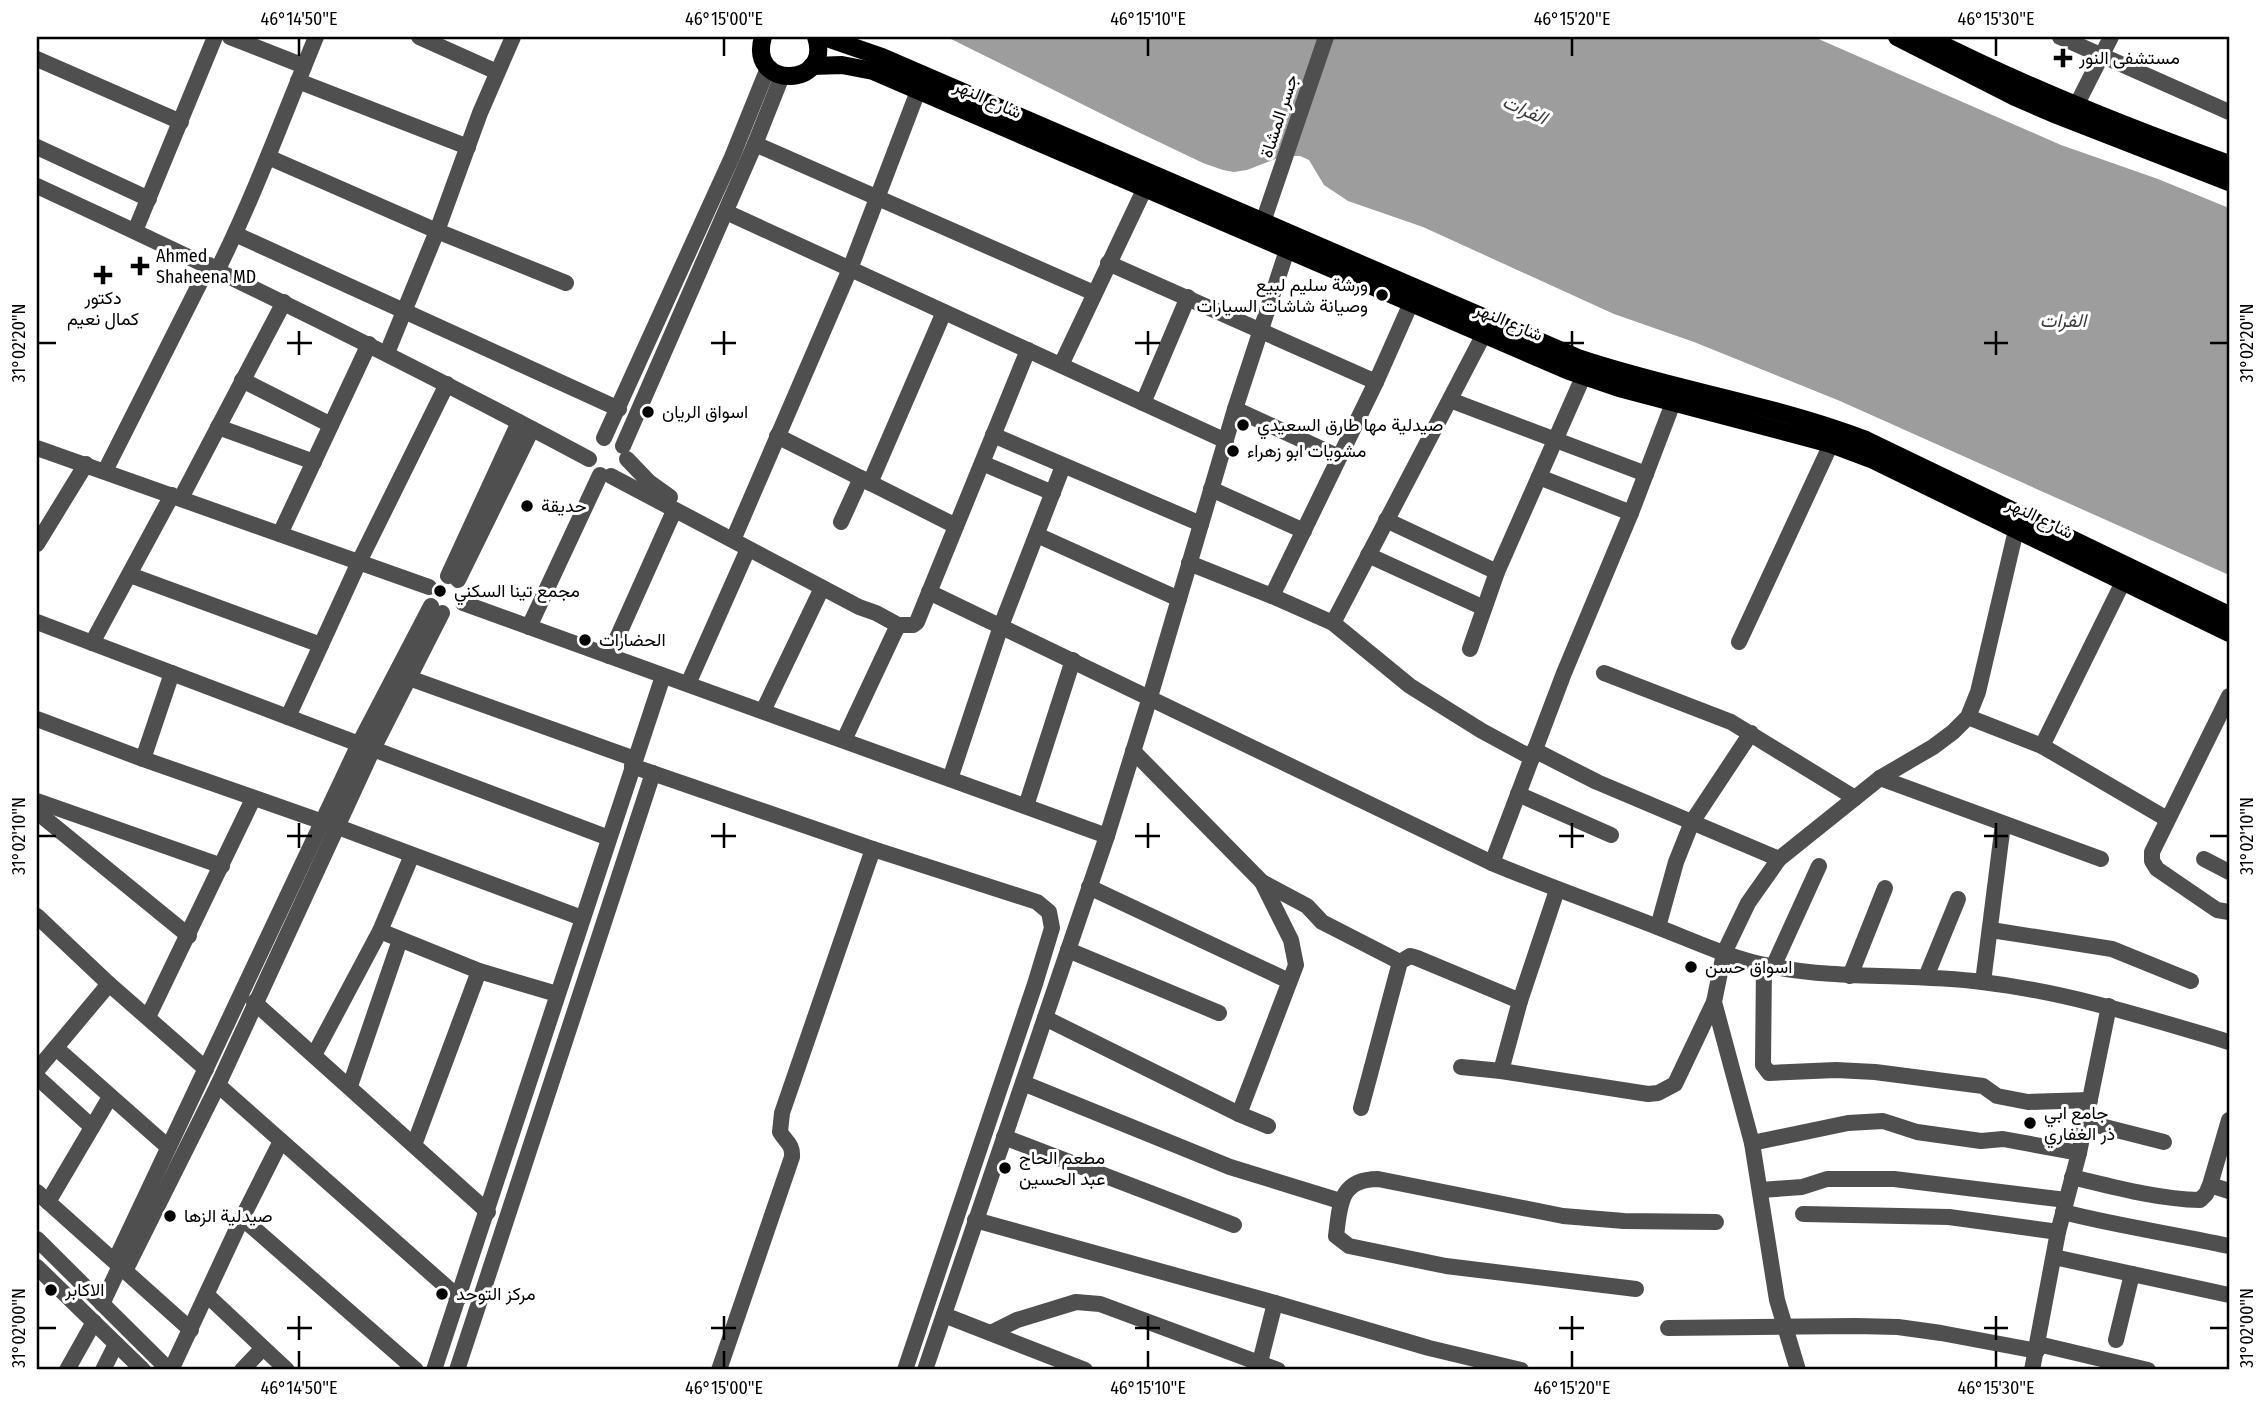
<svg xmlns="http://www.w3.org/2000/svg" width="2266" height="1407" viewBox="0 0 2266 1407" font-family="'Fira Sans Condensed',Vazirmatn,sans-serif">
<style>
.water{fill:#9d9d9d}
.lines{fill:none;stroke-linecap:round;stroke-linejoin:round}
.minor{stroke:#4f4f4f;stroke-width:16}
.major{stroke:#000;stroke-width:18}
.ticks{fill:none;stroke:#000;stroke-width:2.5}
.poi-dot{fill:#000;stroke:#fff;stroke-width:2.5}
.labels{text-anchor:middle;stroke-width:6;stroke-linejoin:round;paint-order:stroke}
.poi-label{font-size:18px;fill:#000;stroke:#fff;text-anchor:start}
.street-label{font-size:18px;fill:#000;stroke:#fff}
.water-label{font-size:19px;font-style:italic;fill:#3e3e3e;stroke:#fff}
.neatline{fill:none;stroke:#000;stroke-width:2.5}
.ticks-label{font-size:18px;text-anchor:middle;fill:#000}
</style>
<rect width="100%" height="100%" fill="#fff"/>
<!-- water -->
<polygon class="water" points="947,37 1814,37 2061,145 2158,179 2229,208 2229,575 1840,401 1694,342 1614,314 1423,227 1348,201 1324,185 1309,160 1300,156 1283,156 1247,170 1234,172 1223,170 1203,163 1138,132"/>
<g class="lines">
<!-- minor -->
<g class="minor">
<polyline points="230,37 304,66"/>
<polyline points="419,37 497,72"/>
<polyline points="2060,37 2229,112"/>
<polyline points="37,59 181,122"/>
<polyline points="298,81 468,147"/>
<polyline points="2076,106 2111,37"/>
<polyline points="755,144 1094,293"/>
<polyline points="37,147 149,199"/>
<polyline points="268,157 437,231 566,283"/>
<path d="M 37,186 C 224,272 407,362 589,459"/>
<polyline points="726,212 1226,441"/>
<polyline points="1263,222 1326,37"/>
<polyline points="135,231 215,37"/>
<polyline points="235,234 619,409"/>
<polyline points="1108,263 1376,382"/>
<path d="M 218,269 C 255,194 284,115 316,37"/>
<polyline points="387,353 437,231 480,113 513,37"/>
<polyline points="1061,365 1144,190"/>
<polyline points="242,380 331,425"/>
<polyline points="1450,400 1646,474"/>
<polyline points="1143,403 1188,297"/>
<polyline points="1235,409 1339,457"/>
<polyline points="218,427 314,462"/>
<polyline points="993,435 1201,524"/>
<polyline points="777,436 956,526"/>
<polyline points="604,438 732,157 768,68"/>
<polyline points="623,446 755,144 782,76"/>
<polyline points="37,448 429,587"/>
<polyline points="627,459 649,482 670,497"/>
<polyline points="982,463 1053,493"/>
<polyline points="105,471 209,265"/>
<polyline points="611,476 859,607 876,613 898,625 913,625 917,622 1028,350"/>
<polyline points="1539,477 1631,513"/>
<polyline points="870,483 944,312"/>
<polyline points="1211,489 1304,531"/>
<polyline points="181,498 284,302"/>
<polyline points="1386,520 1497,572"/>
<polyline points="841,522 861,478"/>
<polyline points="736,533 850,269 918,91"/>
<polyline points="280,534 369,344"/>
<polyline points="1037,535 1179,599"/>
<polyline points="37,544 86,464"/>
<polyline points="1368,555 1484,608"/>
<polyline points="1189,563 1272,596 1333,623 1410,686 1482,731 1532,758"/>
<polyline points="130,575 321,645"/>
<polyline points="448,576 519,422"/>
<polyline points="458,580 532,429"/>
<path d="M 929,592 L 1492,863 C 1547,886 1604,906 1660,928 C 1696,942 1732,959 1770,966 C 1840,980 1911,973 1982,982 C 2067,992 2148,1018 2229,1042"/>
<polyline points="1272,596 1376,382 1411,303"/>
<polyline points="463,603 1107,836"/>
<polyline points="37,622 359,744"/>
<polyline points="1333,623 1484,334"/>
<polyline points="529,627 600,475"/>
<polyline points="1739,642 1831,444"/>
<polyline points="92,643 172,495"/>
<polyline points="1470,649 1497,572 1583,377"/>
<polyline points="609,656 674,511"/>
<polyline points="1604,673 1731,722 1855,798"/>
<polyline points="409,678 635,759"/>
<polyline points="688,684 748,549"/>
<polyline points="2229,696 2152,852 2152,861 2157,869 2217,910 2229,912"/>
<polyline points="763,711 822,588"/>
<polyline points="288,717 359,562 447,384"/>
<polyline points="1968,717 2042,746 2167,819"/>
<polyline points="37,719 143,759 323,822"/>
<polyline points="844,740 898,625"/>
<polyline points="2042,746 2123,582"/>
<polyline points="373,749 609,838"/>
<polyline points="1534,750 1597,782 1779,859"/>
<polyline points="1133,751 1262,882 1307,906 1322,922 1400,962"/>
<polyline points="143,759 172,673"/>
<polyline points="632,766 873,849 1037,902 1049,912 1052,928 1035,984 905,1370"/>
<polyline points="1880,778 2101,859"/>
<polyline points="950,779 1001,626 1063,466"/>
<polyline points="1518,794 1611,835"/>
<polyline points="37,801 222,866"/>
<polyline points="1026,806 1073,660"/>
<polyline points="37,812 189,936"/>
<polyline points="338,827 582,918"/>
<polyline points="2204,859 2229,872"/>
<polyline points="1492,863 1564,673 1631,513 1673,403"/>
<polyline points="1089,887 1289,981"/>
<polyline points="37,916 109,984 206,1069"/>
<polyline points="1658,927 1676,862 1692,822 1751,733"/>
<polyline points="1991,930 2112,949 2191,981"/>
<polyline points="380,931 479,971 557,994"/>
<polyline points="1068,950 1219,1013"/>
<polyline points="1764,965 1763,1065 1769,1073 1836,1070 1875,1072 1983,1086 1997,1096 2028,1102 2090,1100"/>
<polyline points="1773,967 1819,866"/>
<polyline points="1850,976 1885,888"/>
<polyline points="1926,977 1958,899"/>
<polyline points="1983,982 2003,824"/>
<polyline points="254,1002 488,1212"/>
<polyline points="148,1017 253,799"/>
<polyline points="1045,1018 1239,1114 1268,1126"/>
<polyline points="56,1048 168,1147"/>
<polyline points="314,1055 380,931 412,855"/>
<polyline points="1461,1067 1501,1071 1648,1094 1658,1093 1675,1084 1714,1002"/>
<polyline points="37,1070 109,984"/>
<polyline points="1501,1071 1520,1001 1557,890"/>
<polyline points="37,1077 92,1127"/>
<polyline points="1023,1083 1230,1167 1340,1201"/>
<polyline points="218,1085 459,1298"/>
<polyline points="350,1086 400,940"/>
<polyline points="1361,1108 1400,962 1410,956 1417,958 1520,1001"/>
<polyline points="1239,1114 1296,965 1291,940 1262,882"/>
<polyline points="2085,1122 2164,1142"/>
<polyline points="1004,1137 1234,1225"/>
<polyline points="1752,1143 1848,1123 1883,1121 1917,1132 1981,1141 2003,1139 2079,1153"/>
<polyline points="414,1145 479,971"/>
<path d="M 2072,1177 C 2114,1187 2157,1199 2200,1200 L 2206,1194 L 2210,1185 L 2229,1120"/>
<polyline points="2210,1185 2229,1191"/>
<polyline points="1761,1190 1802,1187 1827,1179 1894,1179 2066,1200"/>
<polyline points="37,1192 191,1330"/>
<polyline points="48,1202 110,1097"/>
<path d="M 2063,1212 C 2118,1226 2174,1234 2229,1246"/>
<polyline points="1803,1214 1949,1217 2058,1232"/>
<polyline points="242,1218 416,1370"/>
<polyline points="975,1220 1275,1303 1429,1348 1521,1370"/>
<polyline points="37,1239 169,1370"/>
<polyline points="2054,1257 2229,1295"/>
<polyline points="115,1261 359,744 431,606"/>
<polyline points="37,1267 143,1370"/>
<polyline points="125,1271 218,1085 373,749 442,613"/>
<path d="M 1636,1289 L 1446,1266 L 1349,1246 L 1336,1236 C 1340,1206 1339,1179 1378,1179 L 1563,1216 L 1624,1221 L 1716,1222"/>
<polyline points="208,1296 287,1370"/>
<polyline points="102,1304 120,1266"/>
<polyline points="944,1315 1085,1370"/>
<polyline points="1668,1328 1856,1326 1898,1327 1941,1333 2037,1351"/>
<polyline points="991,1333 1017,1320 1076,1302 1100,1304 1278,1370"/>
<polyline points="2116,1340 2132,1274"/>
<polyline points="2038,1344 2148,1370"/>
<polyline points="67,1370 94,1322"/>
<polyline points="103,1370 116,1344"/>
<polyline points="171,1370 242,1218 281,1141"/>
<polyline points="242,1370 263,1348"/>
<polyline points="434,1370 663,676"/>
<polyline points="457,1370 653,773"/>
<path d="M 719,1370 L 792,1157 C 793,1144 786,1142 780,1132 L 782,1113 L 873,849"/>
<polyline points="925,1370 1107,836 1150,697 1235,409 1287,250"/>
<polyline points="1258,1370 1275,1303"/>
<polyline points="1798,1370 1777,1300 1752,1143 1714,1002 1724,953 1748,903 1779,859 1880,778 1933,747 1953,732 1968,717 1978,692 2016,530"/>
<polyline points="2032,1370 2058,1232 2079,1153 2109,1006"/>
</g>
<!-- major -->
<g class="major">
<path d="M 763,37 C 747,90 833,88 816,37"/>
<path d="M 824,37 L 882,57 L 1578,358 C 1673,390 1772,404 1866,440 L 2229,615"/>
<polyline points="1897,37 2015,97 2052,113 2229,182"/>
<path d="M 1927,37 C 2025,87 2126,127 2229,164"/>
<polyline points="812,66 842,65 873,71 1569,371 1619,388 1831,444 1871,459 2229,633"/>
</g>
</g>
<!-- ticks -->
<path class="ticks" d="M 299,38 L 299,56M 724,38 L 724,56M 1148,38 L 1148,56M 1572,38 L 1572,56M 1996,38 L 1996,56M 299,331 L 299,355M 724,331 L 724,355M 1148,331 L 1148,355M 1572,331 L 1572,355M 1996,331 L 1996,355M 38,343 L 56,343M 287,343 L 312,343M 711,343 L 736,343M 1135,343 L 1160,343M 1559,343 L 1584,343M 1984,343 L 2008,343M 2210,343 L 2228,343M 299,823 L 299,848M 724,823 L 724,848M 1148,823 L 1148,848M 1572,823 L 1572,848M 1996,823 L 1996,848M 38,836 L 56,836M 287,836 L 312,836M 711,836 L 736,836M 1135,836 L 1160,836M 1559,836 L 1584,836M 1984,836 L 2008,836M 2210,836 L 2228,836M 299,1316 L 299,1340M 724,1316 L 724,1340M 1148,1316 L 1148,1340M 1572,1316 L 1572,1340M 1996,1316 L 1996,1340M 38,1328 L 56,1328M 287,1328 L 312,1328M 711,1328 L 736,1328M 1135,1328 L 1160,1328M 1559,1328 L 1584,1328M 1984,1328 L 2008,1328M 2210,1328 L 2228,1328M 299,1351 L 299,1368M 724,1351 L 724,1368M 1148,1351 L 1148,1368M 1572,1351 L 1572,1368M 1996,1351 L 1996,1368"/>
<!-- markers -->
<g class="poi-dot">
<path d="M2059.5 47.5h7v7h7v7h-7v7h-7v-7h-7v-7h7z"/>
<path d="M136.5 255.5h7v7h7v7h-7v7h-7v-7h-7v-7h7z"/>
<path d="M99.5 264.5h7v7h7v7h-7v7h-7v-7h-7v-7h7z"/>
<circle cx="1382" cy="295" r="7"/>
<circle cx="648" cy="412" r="7"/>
<circle cx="1243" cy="425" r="7"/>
<circle cx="1233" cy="451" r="7"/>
<circle cx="527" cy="506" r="7"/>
<circle cx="440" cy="591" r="7"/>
<circle cx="585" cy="640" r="7"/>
<circle cx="1691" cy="967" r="7"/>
<circle cx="2030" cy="1123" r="7"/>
<circle cx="1005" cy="1168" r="7"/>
<circle cx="170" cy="1216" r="7"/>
<circle cx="51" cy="1290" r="7"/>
<circle cx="442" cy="1294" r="7"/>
</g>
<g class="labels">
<!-- poi labels -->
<g class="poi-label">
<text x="2079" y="64">مستشفى النور</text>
<text x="156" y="262">Ahmed<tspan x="156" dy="21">Shaheena MD</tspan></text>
<text x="1368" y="291" text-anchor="end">ورشة سليم لبيع<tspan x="1368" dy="21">وصيانة شاشات السيارات</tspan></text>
<text x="103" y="304" text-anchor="middle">دكتور<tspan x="103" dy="21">كمال نعيم</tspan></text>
<text x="662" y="418">اسواق الريان</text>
<text x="1257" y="431">صيدلية مها طارق السعيدي</text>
<text x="1247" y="457">مشويات ابو زهراء</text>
<text x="541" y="512">حديقة</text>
<text x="454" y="597">مجمع تينا السكني</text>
<text x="599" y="646">الحضارات</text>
<text x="1705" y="973">اسواق حسن</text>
<text x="2044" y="1119">جامع ابي<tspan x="2044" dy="21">ذر الغفاري</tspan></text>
<text x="1019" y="1164">مطعم الحاج<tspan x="1019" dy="21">عبد الحسين</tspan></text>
<text x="184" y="1222">صيدلية الزها</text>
<text x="65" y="1296">الاكابر</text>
<text x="456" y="1300">مركز التوحد</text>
</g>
<!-- street labels -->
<g class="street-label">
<text transform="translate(988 99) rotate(24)" y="6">شارع النهر</text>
<text transform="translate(1279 116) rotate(-72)" y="6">جسر المشاة</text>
<text transform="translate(1509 322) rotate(23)" y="6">شارع النهر</text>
<text transform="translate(2040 518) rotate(26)" y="6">شارع النهر</text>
</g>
<!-- water labels -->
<g class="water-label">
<text transform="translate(1525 109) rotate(24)" y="7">الفرات</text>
<text x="2063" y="327">الفرات</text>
</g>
</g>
<!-- border -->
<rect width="2266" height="1407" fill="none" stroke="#ffffff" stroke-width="77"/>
<rect x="38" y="38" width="2190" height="1330" class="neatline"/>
<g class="ticks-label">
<text x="299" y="25">46°14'50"E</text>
<text x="724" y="25">46°15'00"E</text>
<text x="1148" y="25">46°15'10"E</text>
<text x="1572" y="25">46°15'20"E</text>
<text x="1996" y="25">46°15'30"E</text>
<text transform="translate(19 343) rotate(-90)" y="6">31°02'20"N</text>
<text transform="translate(2247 343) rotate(-90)" y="6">31°02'20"N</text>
<text transform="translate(19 836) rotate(-90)" y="6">31°02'10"N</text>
<text transform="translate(2247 836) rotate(-90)" y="6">31°02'10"N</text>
<text transform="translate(19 1328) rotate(-90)" y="6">31°02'00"N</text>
<text transform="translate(2247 1328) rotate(-90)" y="6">31°02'00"N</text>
<text x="299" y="1394">46°14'50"E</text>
<text x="724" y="1394">46°15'00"E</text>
<text x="1148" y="1394">46°15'10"E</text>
<text x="1572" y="1394">46°15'20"E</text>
<text x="1996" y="1394">46°15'30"E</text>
</g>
</svg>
